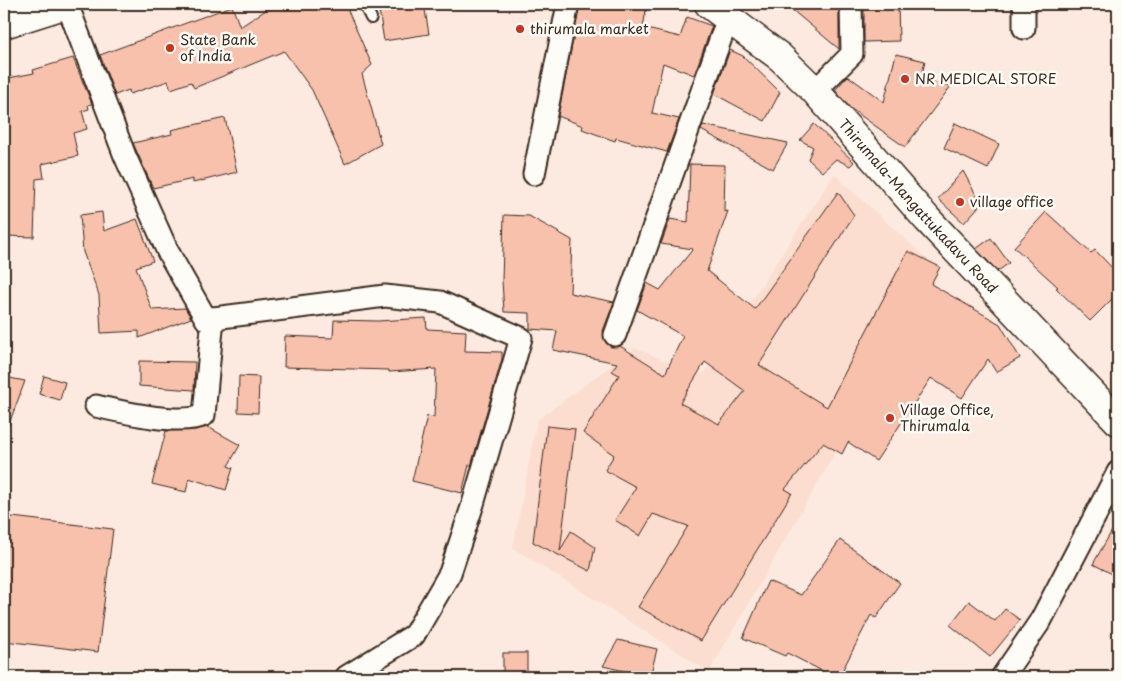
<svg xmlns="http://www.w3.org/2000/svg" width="1122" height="681" viewBox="0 0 1122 681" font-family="'Playpen Sans',sans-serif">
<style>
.built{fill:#fbded0}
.building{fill:#f8c1ac;stroke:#3b2a1e;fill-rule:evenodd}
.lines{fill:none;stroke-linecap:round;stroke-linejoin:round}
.service-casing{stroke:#3b2a1e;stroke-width:14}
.minor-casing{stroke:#3b2a1e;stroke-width:25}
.secondary-casing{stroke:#3b2a1e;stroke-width:31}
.service{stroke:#fdfcf7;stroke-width:10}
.minor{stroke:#fdfcf7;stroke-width:21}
.secondary{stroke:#fdfcf7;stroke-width:28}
.poi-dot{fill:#c8321e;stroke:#fdfcf7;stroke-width:2}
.labels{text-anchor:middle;stroke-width:5;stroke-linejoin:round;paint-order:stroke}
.poi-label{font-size:14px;fill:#3b2a1e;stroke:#fdfcf7;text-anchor:start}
.street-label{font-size:14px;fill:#3b2a1e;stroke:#fdfcf7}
</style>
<rect width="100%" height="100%" fill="#fceae0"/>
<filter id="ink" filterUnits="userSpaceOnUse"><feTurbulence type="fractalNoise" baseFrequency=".02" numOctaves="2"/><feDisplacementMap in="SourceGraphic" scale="10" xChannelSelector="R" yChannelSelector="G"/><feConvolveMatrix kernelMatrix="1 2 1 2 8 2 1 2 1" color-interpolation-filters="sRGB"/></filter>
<g filter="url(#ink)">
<!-- built -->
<polygon class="built" points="834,174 940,271 709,672 513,548 537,420 635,348 700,375 708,368"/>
<!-- building -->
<g class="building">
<polygon points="275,4 345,4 372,65 362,74 381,144 345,164 312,90 284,51 194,88 191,82 171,89 168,81 130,94 129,90 115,95 100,55 232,6 240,27"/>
<polygon points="378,4 424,4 429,34 384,41"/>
<polygon points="580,4 647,4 643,28 680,37 687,17 712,26 694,75 663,63 652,113 679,119 667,152 616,138 615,141 582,129 583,126 558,116"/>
<polygon points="785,4 839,4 839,49"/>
<polygon points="864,4 898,4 899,41 864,42"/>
<polygon points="730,50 743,56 780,92 765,121 714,94"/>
<polygon points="896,54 925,61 921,79 951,86 905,147 850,108 835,90 848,76 884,102"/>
<polygon points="73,58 92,104 88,105 89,109 82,111 87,129 73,133 78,156 42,164 44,178 36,179 34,237 5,236 4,79 34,73 33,70"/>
<polygon points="225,118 237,172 193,183 193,179 153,188 133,143 172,134 171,130"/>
<polygon points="955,123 999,144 988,169 944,148"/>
<polygon points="814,124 854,162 850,166 836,159 822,172 808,159 813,147 800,140"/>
<polygon points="703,125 788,143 773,169 701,130"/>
<path d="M 690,164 L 725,165 L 724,212 L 728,211 L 707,271 L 755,309 L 838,192 L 854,215 L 759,365 L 827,407 L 908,251 L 940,267 L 931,284 L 1000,324 L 1020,358 L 996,372 L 988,359 L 962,398 L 931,378 L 876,461 L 848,442 L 842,454 L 823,443 L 785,489 L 792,493 L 701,641 L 638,607 L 688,526 L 653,514 L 640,536 L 615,520 L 636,487 L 605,470 L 614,455 L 583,433 L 619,375 L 612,371 L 617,363 L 553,350 L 557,331 L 530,329 L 530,313 L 504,312 L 502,281 L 504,215 L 529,216 L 572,240 L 570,293 L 614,302 L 603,331 L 606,343 L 611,347 L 620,346 L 665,374 L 683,336 L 637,310 L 647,283 L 660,290 L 693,249 L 661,244 L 670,219 L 688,222 ZM 705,362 L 745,391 L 719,424 L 680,403 Z"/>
<polygon points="963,171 981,204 964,223 938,199"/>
<polygon points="102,212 104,231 137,219 153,261 136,267 152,310 185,308 191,318 139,338 139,331 101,333 99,295 83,252 80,215"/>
<polygon points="1046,212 1091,253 1095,250 1118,274 1118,293 1090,321 1056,288 1058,287 1014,247"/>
<polygon points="991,238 1009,263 998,271 976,249"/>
<polygon points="426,318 427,329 466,331 465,351 502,352 502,359 471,466 469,465 462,493 412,481 427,416 434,417 436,369 389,372 389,370 284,367 285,336 333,338 334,320 378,321"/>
<polygon points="139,361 195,362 194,390 139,386"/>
<polygon points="44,376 65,382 60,400 39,394"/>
<polygon points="239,376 259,377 258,413 238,412"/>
<polygon points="4,377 25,381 6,432 4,432"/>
<polygon points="547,426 575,429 560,551 571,531 595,547 590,571 533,542"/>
<polygon points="208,427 240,445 228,466 233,468 226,490 189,478 186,492 152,484 166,431 195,430"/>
<polygon points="4,516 113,529 98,652 4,641"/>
<polygon points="1118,520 1118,577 1093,564"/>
<polygon points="840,540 900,583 876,618 871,615 839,677 834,677 787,653 785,656 743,638 768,581 801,595"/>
<polygon points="969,601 995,621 1005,609 1020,620 990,657 950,625"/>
<polygon points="618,640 657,649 650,677 603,666"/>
<rect x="503" y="653" width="24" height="24"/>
</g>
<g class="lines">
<!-- service casing -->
<g class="service-casing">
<polyline id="service" points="364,4 371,18"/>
</g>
<!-- minor casing -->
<g class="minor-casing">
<g id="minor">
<polyline points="67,4 125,156 168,252 206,319 385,296 440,302 521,338 473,504 450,573 414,635 346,677"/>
<polyline points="1024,4 1024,28"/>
<polyline points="815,91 852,54 851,4"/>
<polyline points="534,174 568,4"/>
<polyline points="615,335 728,18"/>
<path d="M 96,406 C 122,412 181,426 204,415 L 213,318"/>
<polyline points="1002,677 1041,620 1118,472"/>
</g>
</g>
<!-- secondary casing -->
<g class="secondary-casing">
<g id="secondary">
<path id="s1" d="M 709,4 L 780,57 L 815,91 L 927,219 L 1118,421"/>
<polyline points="4,24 67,4"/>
</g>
</g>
<!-- service -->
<use href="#service" class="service"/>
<!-- minor -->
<use href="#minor" class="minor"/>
<!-- secondary -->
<use href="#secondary" class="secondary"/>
</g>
</g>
<!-- markers -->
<g class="poi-dot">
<circle cx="520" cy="29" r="5"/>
<circle cx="170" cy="48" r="5"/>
<circle cx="905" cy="79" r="5"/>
<circle cx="960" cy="202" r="5"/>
<circle cx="890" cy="418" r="5"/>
</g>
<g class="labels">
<!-- poi labels -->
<g class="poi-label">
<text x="530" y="34">thirumala market</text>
<text x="180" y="45">State Bank<tspan x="180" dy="16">of India</tspan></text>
<text x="915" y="84">NR MEDICAL STORE</text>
<text x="970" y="207">village office</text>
<text x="900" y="415">Village Office,<tspan x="900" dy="16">Thirumala</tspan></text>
</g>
<!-- street labels -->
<g class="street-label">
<text dy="5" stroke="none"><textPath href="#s1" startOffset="292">Thirumala-Mangattukadavu Road</textPath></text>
</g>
</g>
<!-- margin -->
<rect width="1122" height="681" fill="none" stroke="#fdfcf7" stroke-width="20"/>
<rect x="10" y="10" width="1102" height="661" fill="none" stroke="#3b2a1e" stroke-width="2" filter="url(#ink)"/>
</svg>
